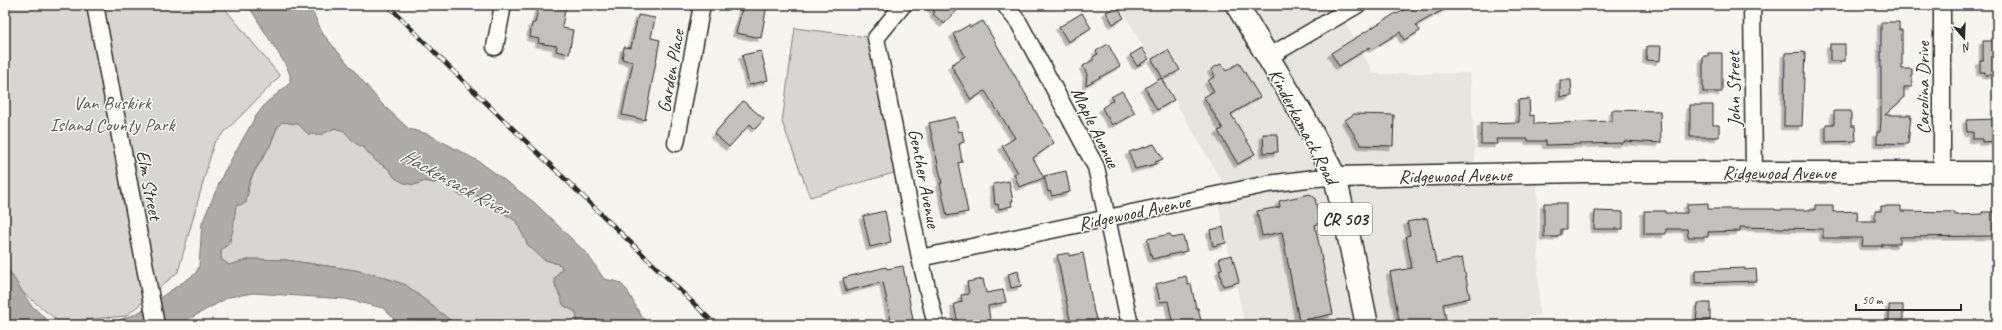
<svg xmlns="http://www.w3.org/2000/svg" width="2002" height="330" viewBox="0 0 2002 330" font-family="Caveat,sans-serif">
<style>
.built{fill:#e6e5e0}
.green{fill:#d7d6d2;stroke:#81807e}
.water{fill:#adaca9;stroke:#797877}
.building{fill:#c2c1be;stroke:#2b2b2b;filter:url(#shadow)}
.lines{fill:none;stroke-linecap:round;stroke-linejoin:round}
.minor-casing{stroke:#2b2b2b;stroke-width:19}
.tertiary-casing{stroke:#2b2b2b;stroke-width:23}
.primary-casing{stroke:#2b2b2b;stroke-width:25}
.minor{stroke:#fdfcf7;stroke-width:16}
.tertiary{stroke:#fdfcf7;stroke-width:20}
.primary{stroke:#fdfcf7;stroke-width:22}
.rail-casing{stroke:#2b2b2b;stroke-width:4.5}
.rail{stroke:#fdfcf7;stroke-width:3;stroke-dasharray:9;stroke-linecap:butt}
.labels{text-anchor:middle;stroke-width:3;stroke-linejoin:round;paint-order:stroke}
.shield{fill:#fdfcf7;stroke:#6a6a68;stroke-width:1}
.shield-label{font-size:18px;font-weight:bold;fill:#2b2b2b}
.street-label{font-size:19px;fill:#2b2b2b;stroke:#fdfcf7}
.park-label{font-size:19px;fill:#565655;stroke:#fdfcf7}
.water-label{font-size:20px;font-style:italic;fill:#585857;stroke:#fdfcf7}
</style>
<defs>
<filter id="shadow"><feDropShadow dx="-3.5" dy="3.5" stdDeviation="0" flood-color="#0004"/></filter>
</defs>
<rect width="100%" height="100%" fill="#f5f4ef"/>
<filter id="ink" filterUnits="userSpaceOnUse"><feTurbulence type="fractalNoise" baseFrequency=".025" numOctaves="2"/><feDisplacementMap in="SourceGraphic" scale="8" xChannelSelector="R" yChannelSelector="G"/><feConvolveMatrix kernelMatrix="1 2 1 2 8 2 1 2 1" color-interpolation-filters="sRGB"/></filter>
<g filter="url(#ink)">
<!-- built -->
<polygon class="built" points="1119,5 1325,5 1333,18 1340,14 1374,74 1470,73 1476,175 1537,173 1539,315 1501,325 1245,325 1216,194 1228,192"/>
<!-- green -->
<g class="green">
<polygon points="5,5 222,5 280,76 214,143 178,272 126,316 59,322 5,278"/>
<polygon points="795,28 876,38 904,170 810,197 782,122"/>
<path d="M 282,122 L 298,124 L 308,134 L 321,134 L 335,128 L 345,131 L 355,143 L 363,147 L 376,161 L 389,169 L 395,178 L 414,185 L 425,181 L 434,183 L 442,180 L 468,194 L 476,195 L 505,214 L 516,221 L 528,245 L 543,259 L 561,265 L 562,268 L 554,279 L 556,289 L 566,307 L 576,312 L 577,322 L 574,325 L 456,325 L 406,285 L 380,276 L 355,270 L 286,260 L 251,259 L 229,265 L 221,259 L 221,250 L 230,243 L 236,206 L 248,195 C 248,176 261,164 269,147 C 274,138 275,129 282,122 Z"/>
</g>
<!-- water -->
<g class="water">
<path d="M 243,5 L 307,5 L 314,15 L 323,34 L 382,104 L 409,129 L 428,134 L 480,162 L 535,203 L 588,255 L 604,279 L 619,282 L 627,290 L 641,316 L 650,325 L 574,325 L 577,322 L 576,312 L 563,305 C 561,295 556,288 554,279 L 562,269 L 561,265 L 543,259 L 528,245 L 516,221 L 505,214 L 476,195 L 468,194 L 463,196 L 458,194 L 456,188 L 442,180 L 434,183 L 425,181 L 414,185 L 404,183 L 395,178 L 389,169 L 376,161 L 363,147 L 355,143 L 344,131 L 335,128 L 322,134 L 308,134 L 298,124 L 282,122 L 277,127 L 270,146 L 254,171 L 248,185 L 246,203 L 236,206 C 232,225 237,236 221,250 L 221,259 L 229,265 L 251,259 L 286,260 L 355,270 L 380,276 L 406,285 L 456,325 L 400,325 L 383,308 L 346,299 L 253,293 L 229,297 L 178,325 L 106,325 L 136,314 L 195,274 L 199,267 L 202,223 L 224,172 L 256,116 L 266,103 L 290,83 L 290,75 L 287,67 L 251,10 Z"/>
<polygon points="5,247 7,267 30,304 49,322 61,325 5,325"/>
</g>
<!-- building -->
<g class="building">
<polygon points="539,5 566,5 562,26 563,28 573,30 569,54 556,51 557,46 538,43 539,39 530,37 532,23 535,23"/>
<polygon points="743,5 767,5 761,38 736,33"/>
<polygon points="929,5 962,5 944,24 933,14 935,12"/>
<polygon points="1412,5 1452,5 1416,25 1420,31 1404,40 1400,32 1372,49 1370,47 1339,66 1331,53 1396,13 1397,14"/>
<polygon points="1117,6 1124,18 1113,24 1106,12"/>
<polygon points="1082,13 1091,28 1068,42 1059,27"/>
<polygon points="638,15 655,18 651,38 660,40 645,120 622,115 633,62 622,59 624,47 631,48"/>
<polygon points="983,21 1054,143 1033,158 1044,178 1019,187 1014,174 1018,173 1002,146 1015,138 985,91 971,100 951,65 965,56 953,34 969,25 970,27"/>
<polygon points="1881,22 1899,22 1899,30 1902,30 1902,69 1912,69 1912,87 1904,87 1904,98 1885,115 1911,115 1908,144 1877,143 1877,132 1880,132 1881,121"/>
<polygon points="1983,41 1997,41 1997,75 1985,75 1985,72 1980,72 1980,61 1983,61"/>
<polygon points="1108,44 1120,66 1086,85 1087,74 1083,66 1093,60 1093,57 1098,54 1096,51"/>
<rect x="1830" y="44" width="15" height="17"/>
<polygon points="1647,46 1661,46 1660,61 1646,60"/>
<polygon points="1142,48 1149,59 1137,66 1130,55"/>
<polygon points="1168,50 1180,70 1163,79 1152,59"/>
<polygon points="761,51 768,80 749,85 742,55"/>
<polygon points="1805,52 1802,126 1784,126 1785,53"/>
<polygon points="1708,53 1722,53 1722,92 1703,92 1703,56 1708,56"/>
<polygon points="1239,63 1260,97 1231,114 1255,154 1238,164 1218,131 1223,129 1204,97 1214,91 1208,81 1215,76 1211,69 1221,64 1226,71"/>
<polygon points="1161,78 1174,100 1157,110 1145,88"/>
<polygon points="1560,80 1571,80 1572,96 1560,97"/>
<polygon points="1122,91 1135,113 1116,124 1115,123 1112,125 1102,108 1113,100 1111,97"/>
<polygon points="1529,99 1530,116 1534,115 1534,124 1612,121 1612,110 1660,111 1661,143 1624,141 1624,143 1546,145 1546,141 1528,141 1528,139 1497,139 1498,144 1481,144 1481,123 1519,122 1518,100"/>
<polygon points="743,101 764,119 755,129 750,124 729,147 714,134"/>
<polygon points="1690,105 1713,105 1713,125 1719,125 1719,137 1690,137"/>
<polygon points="1834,111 1851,111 1851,126 1855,126 1856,141 1826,142 1826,124 1834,124"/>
<polygon points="1354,114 1394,115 1393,146 1361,145 1345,120"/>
<polygon points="955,117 959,132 962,131 964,142 959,144 962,162 958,163 968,212 947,216 940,183 942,183 929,123"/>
<polygon points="1997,119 1997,141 1982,142 1982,139 1973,139 1973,132 1967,132 1966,120"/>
<polygon points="1263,134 1277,134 1278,152 1264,153"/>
<polygon points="1154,144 1163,159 1155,162 1156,164 1135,169 1129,152"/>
<polygon points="1066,171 1070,192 1052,196 1050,191 1048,192 1044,176"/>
<polygon points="1009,181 1013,201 1011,201 1012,206 999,209 998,204 995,205 993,184"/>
<polygon points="1310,194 1315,198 1320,223 1315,225 1333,314 1299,321 1282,232 1262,236 1257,211 1280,207 1279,201"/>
<polygon points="1544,203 1566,203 1566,229 1561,229 1561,235 1558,235 1557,237 1544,237"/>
<polygon points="1708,203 1708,209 1775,209 1775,210 1815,210 1815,205 1833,205 1833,212 1857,211 1858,221 1875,221 1875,211 1881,211 1881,206 1901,206 1901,211 1955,212 1955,215 1982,214 1982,212 1994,212 1994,236 1900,237 1900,244 1882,244 1882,246 1862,246 1863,238 1823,238 1823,229 1740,227 1740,231 1708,232 1708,237 1688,237 1687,229 1666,229 1666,234 1644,234 1644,211 1665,211 1665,213 1687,213 1687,204"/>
<polygon points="885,211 891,242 870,247 863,216"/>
<polygon points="1595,211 1623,212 1623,229 1594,229"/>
<polygon points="1427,218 1436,263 1462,258 1470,298 1443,304 1447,325 1400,325 1390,272 1412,268 1406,236 1410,235 1407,222"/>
<polygon points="1223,227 1226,243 1213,246 1210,230"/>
<polygon points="1170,234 1172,238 1183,236 1187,251 1152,259 1147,239"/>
<polygon points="1069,253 1069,256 1083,253 1094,312 1098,325 1071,325 1057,255"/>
<polygon points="1232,255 1239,282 1223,286 1219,270 1222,269 1219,258"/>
<polygon points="903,266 914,325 892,325 883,282 846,291 843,278 886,267 887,269"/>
<polygon points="1745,268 1745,270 1756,269 1757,281 1695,283 1695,270"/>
<polygon points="1018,271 1021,286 1011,288 1008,274"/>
<polygon points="1186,276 1188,285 1191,284 1196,308 1198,308 1202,325 1173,325 1168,301 1160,302 1156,284"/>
<polygon points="983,279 986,293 1003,290 1006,302 988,306 991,325 958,325 954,304 962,302 961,295 969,294 967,282"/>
<polygon points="1698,303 1710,303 1710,321 1696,321"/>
<rect x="1889" y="305" width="14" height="17"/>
</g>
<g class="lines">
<!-- minor casing -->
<g class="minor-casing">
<g id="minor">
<polyline points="95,5 156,325"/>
<polyline points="903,5 876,38 920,258 936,325"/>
<polyline points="1005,5 1019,23 1096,167 1130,325"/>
<polyline points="1752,5 1754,172"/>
<polyline points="1942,5 1942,172"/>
<polyline points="495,47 503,5"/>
<polyline points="1268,57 1357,5"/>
<polyline points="676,143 702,5"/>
<polyline points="920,258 1268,184 1315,178 1335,177"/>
</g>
</g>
<!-- tertiary casing -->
<g class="tertiary-casing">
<polyline id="tertiary" points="1335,177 1584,172 1997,172"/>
</g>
<!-- primary casing -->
<g class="primary-casing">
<polyline id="primary" points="1237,5 1305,119 1335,177 1347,228 1367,325"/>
</g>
<!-- minor -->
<use href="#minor" class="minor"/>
<!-- tertiary -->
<use href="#tertiary" class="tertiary"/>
<!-- primary -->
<use href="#primary" class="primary"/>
<!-- rail casing -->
<g class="rail-casing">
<polyline id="rail" points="388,5 450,68 716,325"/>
</g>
<!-- rail -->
<use href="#rail" class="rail"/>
</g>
</g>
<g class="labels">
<!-- shield labels -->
<rect class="shield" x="1318" y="203" width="54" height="32" rx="3"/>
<g class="shield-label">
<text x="1345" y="225">CR 503</text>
</g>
<!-- street labels -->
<g class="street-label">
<text transform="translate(670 71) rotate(-80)" y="7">Garden Place</text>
<text transform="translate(1922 88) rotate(-90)" y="7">Carolina Drive</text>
<text transform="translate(1733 89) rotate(-91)" y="7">John Street</text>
<text transform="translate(1304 126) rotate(62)" y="7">Kinderkamack Road</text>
<text transform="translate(1096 127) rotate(64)" y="7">Maple Avenue</text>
<text x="1779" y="179">Ridgewood Avenue</text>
<text transform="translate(1455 175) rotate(-1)" y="7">Ridgewood Avenue</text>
<text transform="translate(925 178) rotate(79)" y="7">Genther Avenue</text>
<text transform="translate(150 185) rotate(79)" y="7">Elm Street</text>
<text transform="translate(1134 212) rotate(-12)" y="7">Ridgewood Avenue</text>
</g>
<!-- park labels -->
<g class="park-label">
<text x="112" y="109">Van Buskirk<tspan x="112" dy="22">Island County Park</tspan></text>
</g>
<!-- water labels -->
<g class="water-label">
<text transform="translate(455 182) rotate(29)" y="7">Hackensack River</text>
</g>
</g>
<!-- margin -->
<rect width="2002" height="330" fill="none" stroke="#fdfcf7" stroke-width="20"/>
<rect x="10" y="10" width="1982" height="310" fill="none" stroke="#2b2b2b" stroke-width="1.5" filter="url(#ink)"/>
<!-- north arrow -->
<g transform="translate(1964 38) rotate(161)" stroke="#fdfcf7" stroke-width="3" paint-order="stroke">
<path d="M0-3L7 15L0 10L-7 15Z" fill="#2b2b2b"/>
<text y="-6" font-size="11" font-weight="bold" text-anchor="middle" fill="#2b2b2b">N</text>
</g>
<!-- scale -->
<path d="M1856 304v6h105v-6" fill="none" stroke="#2b2b2b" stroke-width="2"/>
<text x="1862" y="304" font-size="12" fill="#2b2b2b" stroke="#fdfcf7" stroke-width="3" paint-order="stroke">50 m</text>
</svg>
